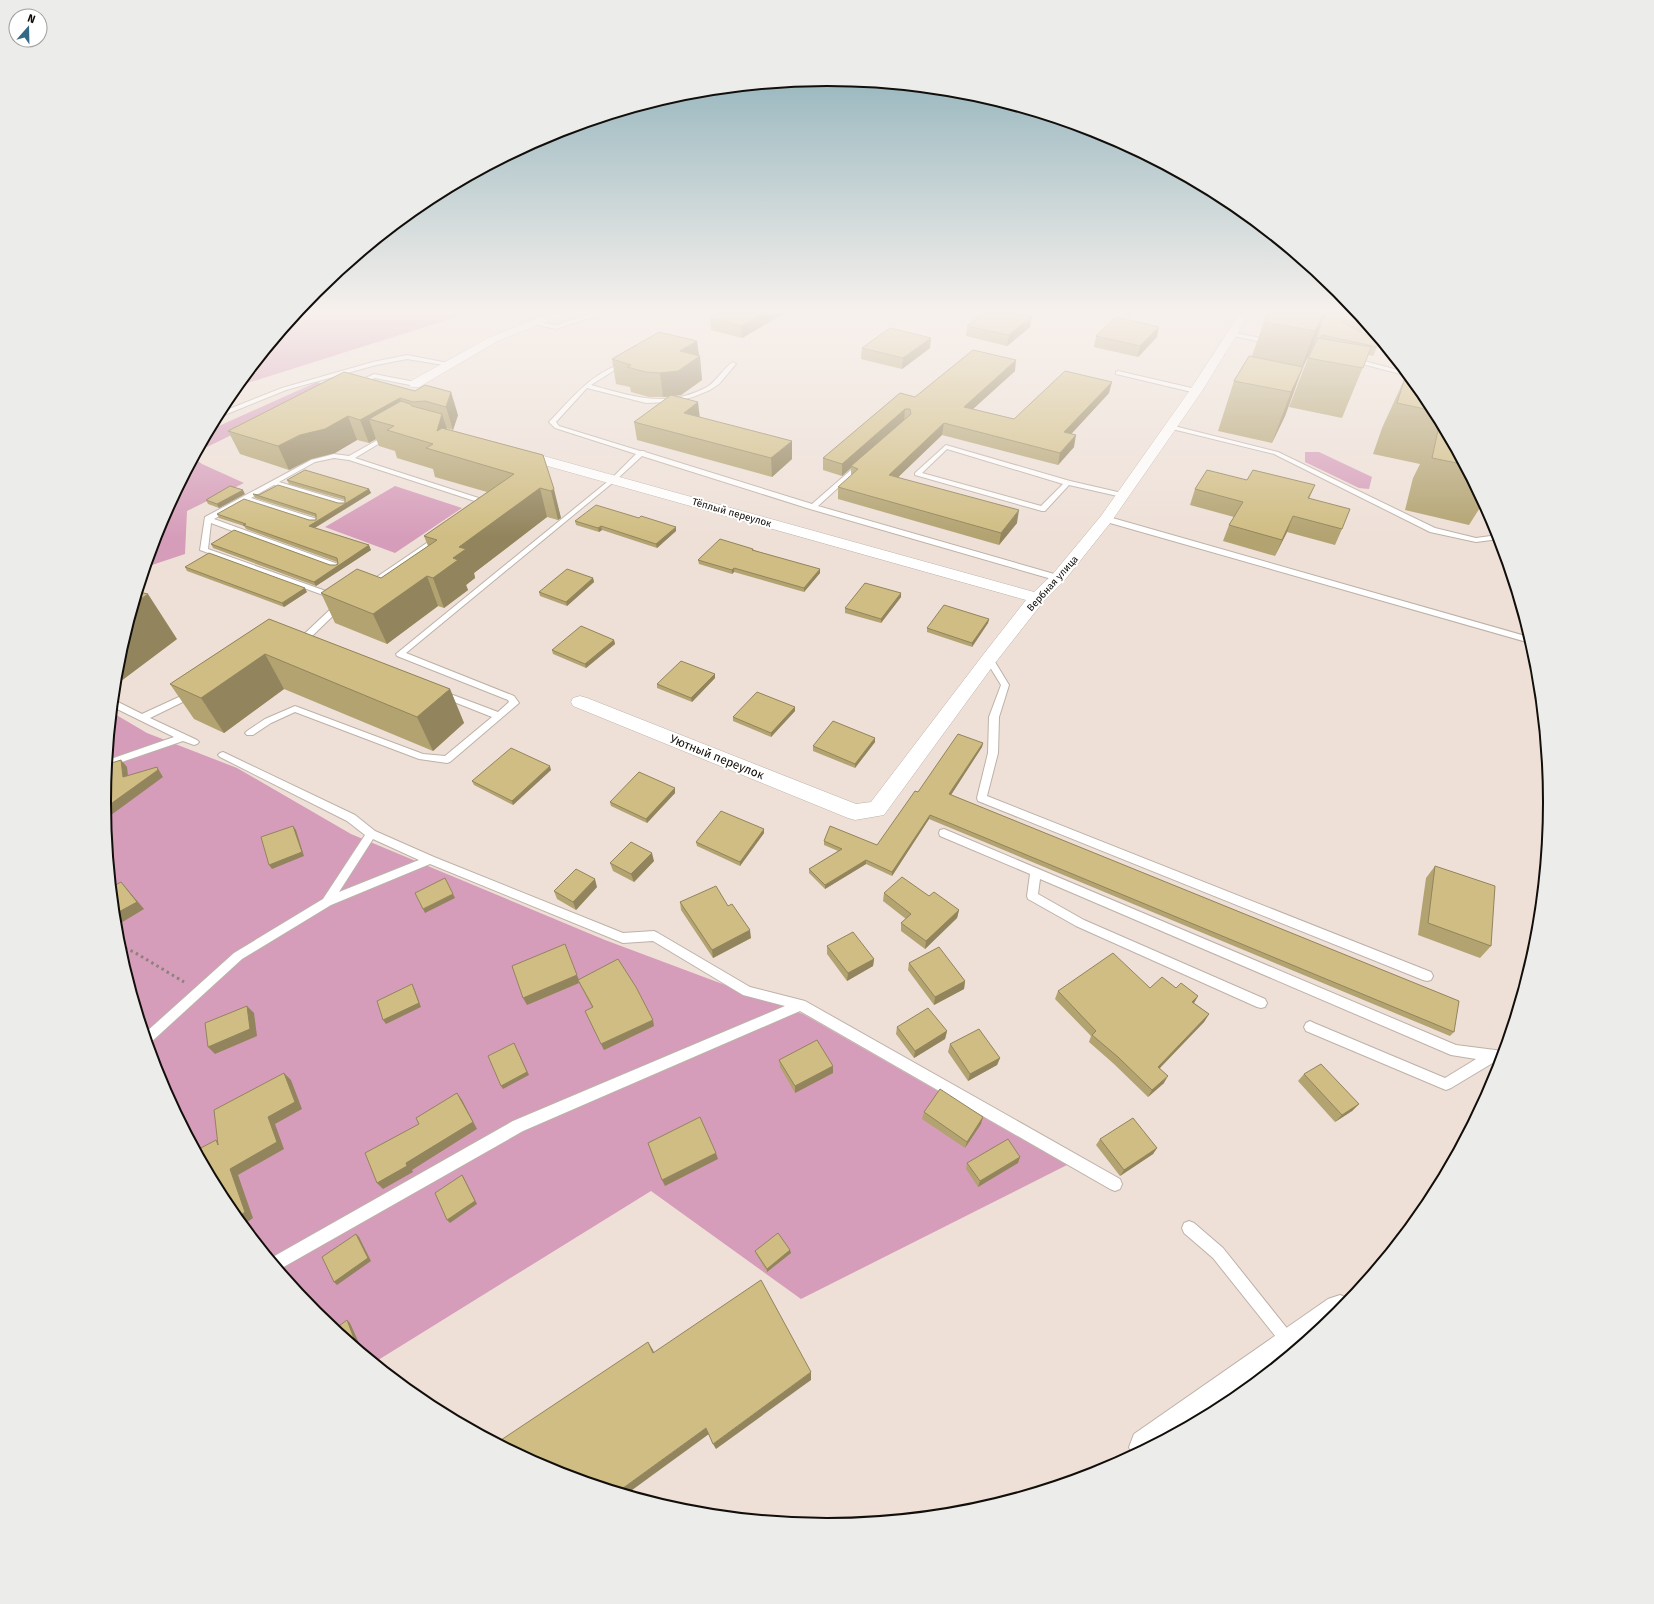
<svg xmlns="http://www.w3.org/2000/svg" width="1654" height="1604" viewBox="0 0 1654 1604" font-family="'Fira Sans',sans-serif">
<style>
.green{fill:#d69dba}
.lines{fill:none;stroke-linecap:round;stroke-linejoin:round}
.service-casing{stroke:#bdb1a7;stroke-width:2}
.minor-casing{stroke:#bdb1a7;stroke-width:1}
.secondary-casing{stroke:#bdb1a7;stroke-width:2}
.path{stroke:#8c827c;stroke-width:3;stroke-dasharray:2.5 3.5;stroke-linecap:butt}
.service{fill:#fff;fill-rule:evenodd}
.minor{fill:#fff;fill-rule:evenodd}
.secondary{fill:#fff;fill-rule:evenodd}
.wall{fill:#b3a371}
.shaded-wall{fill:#92845c}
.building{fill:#d0bd83;stroke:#92845c}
.labels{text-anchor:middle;stroke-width:4;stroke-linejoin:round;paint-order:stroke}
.far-street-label{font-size:10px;fill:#120e0a;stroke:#fff}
.street-label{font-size:12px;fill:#120e0a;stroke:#fff}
.rim{fill:none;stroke:#120e0a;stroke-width:2}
</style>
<rect width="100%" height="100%" fill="#eee0d7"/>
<!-- green -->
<g class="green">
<polygon points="298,313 469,313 238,386"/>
<polygon points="317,382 331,386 207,447 202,444 210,430"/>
<polygon points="1305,452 1319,452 1372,477 1369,489 1359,488 1305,462"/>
<polygon points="195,459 202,464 244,483 187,511 185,554 146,567 159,525"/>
<polygon points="395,486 462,508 395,553 325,527"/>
<polygon points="113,713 147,733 237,768 351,834 605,940 803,1014 1067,1165 801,1299 651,1191 375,1362 316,1313 226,1203 159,1078 118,943 104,802"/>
</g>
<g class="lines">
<!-- service casing -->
<g class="service-casing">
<g id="service">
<polygon points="594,313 596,314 596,316 556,329 529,323 532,321 556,325"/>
<polygon points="1231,332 1271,340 1274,342 1271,344 1229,335 1229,333"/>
<polygon points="407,355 453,364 450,366 407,359 376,365 286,390 217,418 219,413 282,388 373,362"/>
<polygon points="1353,358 1405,372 1408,376 1351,361 1350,360"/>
<path d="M 733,362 L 736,364 L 735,365 L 719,384 L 710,390 L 693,397 L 671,402 L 646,403 L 587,388 L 556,422 L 559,426 L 640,451 L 644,451 L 645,452 L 812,504 L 859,463 L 863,463 L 863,465 L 818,506 L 1061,576 L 1062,578 L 1061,580 L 1055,580 L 810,509 L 642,456 L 616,480 L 406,653 L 514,696 L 519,703 L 450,762 L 447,763 L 419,759 L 295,712 L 271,723 L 253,735 L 247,735 L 245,733 L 247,731 L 265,719 L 295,706 L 423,754 L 445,756 L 492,717 L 439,696 L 438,694 L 439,692 L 445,692 L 498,712 L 509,702 L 508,700 L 397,656 L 396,654 L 612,478 L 636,454 L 555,428 L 549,422 L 550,421 C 572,398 594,370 626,363 L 629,365 L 618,368 L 591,385 C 631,396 667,409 707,387 C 717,381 724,367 733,362 Z"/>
<polygon points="1118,371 1196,389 1199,391 1196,393 1116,374 1116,372"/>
<polygon points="374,374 415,382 418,384 415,386 375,378 358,385 353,384"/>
<polygon points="1170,425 1278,452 1435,528 1476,538 1498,535 1499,539 1476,542 1430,532 1274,454 1168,428 1168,426"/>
<polygon points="388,434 390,435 390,437 355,458 494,503 490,505 487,505 349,460 334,458 315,462 279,482 346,502 346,506 340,506 274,485 251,498 317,519 317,523 311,523 246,501 214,519 338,564 338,568 332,568 211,523 208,549 337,595 337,599 334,599 200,550 205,517 311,460 334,454 349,456"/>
<path d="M 946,445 L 1070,481 L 1122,493 L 1126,495 L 1122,497 L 1069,485 L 1045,511 L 1042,511 L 915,475 L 915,473 ZM 947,449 L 1063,484 L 1041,506 L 922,473 Z"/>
<polygon points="1103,517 1109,517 1529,637 1530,643 1103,521"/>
<polygon points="434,538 437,538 441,540 372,587 369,587 365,585"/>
<polygon points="337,603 340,603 344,605 306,642 298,645 295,644 294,642 300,638"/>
<polygon points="989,656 992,657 1009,685 999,717 998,753 987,796 1431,972 1433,976 1431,980 1427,981 1423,980 978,801 977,798 988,753 989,717 1001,685 985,659"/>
<polygon points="192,691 196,694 195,696 150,718 197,740 199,742 197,744 194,745 183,741 107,767 108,760 174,737 113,707 114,700 142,714"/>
<path d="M 223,752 L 355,815 L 375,831 L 434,857 L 623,933 L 654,931 L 658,933 L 750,987 L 805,1001 L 1120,1179 L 1122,1184 L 1120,1189 L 1115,1191 L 1110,1189 L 800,1011 L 523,1131 L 280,1269 L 271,1258 L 513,1121 L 785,1006 L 743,995 L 653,941 L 623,943 L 430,864 L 331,905 L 242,959 L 149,1044 L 145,1033 L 234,953 L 323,899 L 365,835 L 347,821 L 220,757 L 218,755 L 220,753 ZM 373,839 L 419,860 L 339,892 Z"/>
<polygon points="944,829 1456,1045 1503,1051 1500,1062 1496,1061 1451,1088 1446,1090 1441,1088 1306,1031 1304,1027 1306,1023 1310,1021 1314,1023 1445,1078 1476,1059 1451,1055 1040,879 1038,894 1084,920 1265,999 1267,1003 1265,1007 1261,1008 1257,1007 1076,926 1028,899 1027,896 1030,874 940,836 939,833 940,830"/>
<polygon points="1189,1221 1194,1223 1223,1248 1294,1337 1297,1342 1294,1347 1289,1350 1284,1347 1213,1258 1184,1233 1182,1228 1184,1223"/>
</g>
</g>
<!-- minor casing -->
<g class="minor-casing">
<g id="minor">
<polygon points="549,313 563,313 562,315 496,342 419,387 411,387 409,384 411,381 488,338"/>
<polygon points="1240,313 1250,313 1202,391 1111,522 1064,581 1043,602 995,663 884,815 855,820 848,818 573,706 571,702 573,698 580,696 587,698 856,804 871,802 983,655 1026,600 512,456 510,453 512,450 517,449 522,450 1034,592 1052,575 1101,516 1190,390"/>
</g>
</g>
<!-- secondary casing -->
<g class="secondary-casing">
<polygon id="secondary" points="1340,1295 1350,1299 1338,1313 1228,1403 1132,1455 1129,1447 1134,1434 1328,1299"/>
</g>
<!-- path -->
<polyline class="path" points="120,949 122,947 134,952 184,982"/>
<!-- service -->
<use href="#service" class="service"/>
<!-- minor -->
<use href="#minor" class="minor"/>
<!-- secondary -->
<use href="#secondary" class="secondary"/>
</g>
<!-- wall -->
<g class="wall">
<polygon points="719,313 785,313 742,338 711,330 710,317"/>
<polygon points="1120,313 1132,313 1130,315"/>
<polygon points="1356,313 1366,324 1362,332 1377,347 1373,356 1368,355 1342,418 1289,407 1308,358 1313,346 1303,367 1285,416 1272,443 1218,431 1234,381 1252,356 1264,322"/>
<polygon points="1032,316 1030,327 1007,346 966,336 967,326"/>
<polygon points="1096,336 1157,337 1138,357 1094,347"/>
<polygon points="697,341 702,380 681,395 674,396 700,417 792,459 772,477 637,440 634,422 669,397 649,397 631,392 630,387 616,384 612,359"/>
<polygon points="862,348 930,348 902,369 861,359"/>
<polygon points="1015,371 973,409 1014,419 1109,393 1071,434 1074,447 1058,465 942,435 898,477 1017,523 999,545 838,499 838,487 851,476 851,468 842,476 823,470 823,458 915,397"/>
<polygon points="1405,378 1428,401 1483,503 1469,525 1405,510 1413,478 1420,464 1373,454 1382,428"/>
<polygon points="425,385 458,415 453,430 446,428 447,429 543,455 561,518 558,520 547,517 474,573 475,578 466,585 468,590 444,608 438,606 387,644 335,623 321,593 381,578 428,546 424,536 487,492 435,477 433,469 397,458 395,451 379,446 376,439 369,443 357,440 335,453 311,459 289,470 240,454 228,431 415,391"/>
<polygon points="287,480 369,489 371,493 315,528 371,550 316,586 213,548 211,544 330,565 336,565 338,564 337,562 246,529 244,526 219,518 217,514 309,520 316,520 316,517 255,498 253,494 259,495 338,503 345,503 345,500 289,484"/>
<polygon points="1247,480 1315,485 1309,499 1342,529 1335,545 1287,532 1275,556 1223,541 1229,525 1234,517 1190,505 1195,489"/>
<polygon points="245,494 219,508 208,504 206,500"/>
<polygon points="639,518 676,527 676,531 657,548 602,530 599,532 576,525 575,521"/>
<polygon points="753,549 754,550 820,573 804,592 734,572 732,574 699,564 698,560"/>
<polygon points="185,567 307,592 284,607 187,571"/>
<polygon points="593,578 594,582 567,606 540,596 539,592"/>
<polygon points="901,597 881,623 845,613 845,608"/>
<polygon points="269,619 450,689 464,723 433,751 284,689 224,733 194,719 170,684"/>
<polygon points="989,619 988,623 972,647 927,632 927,628"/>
<polygon points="177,639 121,681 116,680 118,661"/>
<polygon points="614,640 615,644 586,668 553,654 552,650"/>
<polygon points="715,674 715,678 692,702 657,688 657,684"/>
<polygon points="795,707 795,711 771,737 733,721 733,717"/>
<polygon points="875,742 855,768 813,751 813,746"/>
<polygon points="983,743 982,747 951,795 1454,1032 1450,1036 929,819 892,876 866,864 825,889 809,873 809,869 838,851 824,845 824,841 877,845 918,792"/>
<polygon points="551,770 513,805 474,785 472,781"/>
<polygon points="675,788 675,793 647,823 611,806 610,802"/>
<polygon points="764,833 740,866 697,846 696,842"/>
<polygon points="654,861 634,882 613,871 610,863"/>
<polygon points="1435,866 1491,946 1480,958 1418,935 1426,878"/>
<polygon points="597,887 576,910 557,899 554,891"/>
<polygon points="884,893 929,896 959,910 957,918 925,949 901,931 901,923 906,919 883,901"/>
<polygon points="680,902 728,906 751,938 713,958 681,910"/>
<polygon points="827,946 874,959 873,966 847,981 827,954"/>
<polygon points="909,963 965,981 964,989 934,1005 908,970"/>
<polygon points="579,979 654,1026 604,1050 585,1011 592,1008 579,983 527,1005"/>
<polygon points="1150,988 1176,988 1198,996 1194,1003 1209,1014 1204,1022 1160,1068 1164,1083 1148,1097 1114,1064 1089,1042 1091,1036 1055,999 1058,991"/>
<polygon points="897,1027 947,1031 945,1039 914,1058 896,1034"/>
<polygon points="950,1044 1000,1058 997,1065 968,1081 948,1052"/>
<polygon points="779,1060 833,1066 833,1073 795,1093 780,1067"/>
<polygon points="1304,1074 1359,1104 1352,1111 1335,1122 1298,1081"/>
<polygon points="924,1112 981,1124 965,1148 922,1119"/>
<polygon points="1100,1139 1157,1148 1153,1154 1120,1176 1096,1145"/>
<polygon points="1020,1157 1018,1163 978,1187 966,1169 967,1163"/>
<polygon points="790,1250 791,1253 767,1272 756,1254 755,1251"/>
</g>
<!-- shaded-wall -->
<g class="shaded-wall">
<polygon points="763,313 785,313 742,338 741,326"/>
<polygon points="1324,313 1325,313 1310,353 1297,379 1315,331"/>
<polygon points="1032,316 1030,327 1007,346 1009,335"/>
<polygon points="1159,327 1157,337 1138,357 1140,346"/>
<polygon points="931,338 930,348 902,369 903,358"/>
<polygon points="697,341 699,357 700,356 702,380 681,395 663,397 660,373 680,351"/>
<polygon points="1016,360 1015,371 963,418 964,407"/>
<polygon points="1303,367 1285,416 1272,443 1291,392"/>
<polygon points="1112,382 1109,393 1062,444 1064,432"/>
<polygon points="451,392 458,415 453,430 446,407"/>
<polygon points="400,398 408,422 394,426 369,419 376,439 369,443 360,420"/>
<polygon points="698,402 700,419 684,413"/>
<polygon points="905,409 904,421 851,466 851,468 842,476 842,464"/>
<polygon points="442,414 451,441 437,431"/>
<polygon points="348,416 357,440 335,453 311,459 289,470 278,446 300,435"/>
<polygon points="944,423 942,435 888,487 889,475"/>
<polygon points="1076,435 1074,447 1058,465 1060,453"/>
<polygon points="792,441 792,459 772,477 771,458"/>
<polygon points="540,488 547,517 474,573 475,578 466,585 468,590 444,608 433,578 453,558 459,547"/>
<polygon points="369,489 371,493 311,530 309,526"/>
<polygon points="554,489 561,518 558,520 551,491"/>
<polygon points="243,490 245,494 219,508 217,504"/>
<polygon points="1019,510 1017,523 999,545 1001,533"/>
<polygon points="1293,516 1287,532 1275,556 1282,540"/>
<polygon points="601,526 602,530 599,532 598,528"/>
<polygon points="676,527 676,531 657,548 656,544"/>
<polygon points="369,545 371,550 316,586 314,582"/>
<polygon points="734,568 734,572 732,574 732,570"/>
<polygon points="820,569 820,573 804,592 804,588"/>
<polygon points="427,576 438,606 387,644 373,614"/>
<polygon points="593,578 594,582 567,606 566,602"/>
<polygon points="305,588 307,592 284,607 282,603"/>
<polygon points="901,593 901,597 881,623 881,619"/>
<polygon points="148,594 177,639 121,681 117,675 118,661 135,603"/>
<polygon points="989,619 988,623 972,647 972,643"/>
<polygon points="614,640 615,644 586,668 585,664"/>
<polygon points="265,654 284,689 224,733 201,698"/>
<polygon points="715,674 715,678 692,702 691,698"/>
<polygon points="450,689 464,723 433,751 417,717"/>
<polygon points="795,707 795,711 771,737 771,733"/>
<polygon points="875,738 875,742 855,768 855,764"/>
<polygon points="983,743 982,747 949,798 949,794"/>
<polygon points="121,760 127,767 129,784 123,777"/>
<polygon points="550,766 551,770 513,805 512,801"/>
<polygon points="157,767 163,777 107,818 105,816 105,808"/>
<polygon points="675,788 675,793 647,823 646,819"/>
<polygon points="930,815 929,819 892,876 892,872"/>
<polygon points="293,826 296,830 304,856 272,869 269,865"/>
<polygon points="764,829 764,833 740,866 740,862"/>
<polygon points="652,853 654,861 634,882 631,874"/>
<polygon points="866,860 866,864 825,889 825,885"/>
<polygon points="595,879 597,887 576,910 573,902"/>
<polygon points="121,882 128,890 144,909 116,926 115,914"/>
<polygon points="453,894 455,898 425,913 423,909"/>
<polygon points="959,910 957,918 925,949 926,941"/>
<polygon points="750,930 751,938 713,958 712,950"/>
<polygon points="874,959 873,966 847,981 848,973"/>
<polygon points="577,975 580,983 578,980 579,983 527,1005 523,998"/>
<polygon points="965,981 964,989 934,1005 935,997"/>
<polygon points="412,984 414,988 421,1007 386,1024 383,1020"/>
<polygon points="1198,996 1194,1003 1192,1002"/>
<polygon points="247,1006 254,1013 257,1036 215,1054 208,1047"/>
<polygon points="1209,1014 1204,1022 1154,1074 1158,1067"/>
<polygon points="653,1020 654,1026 604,1050 601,1044"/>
<polygon points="947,1031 945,1039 914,1058 915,1051"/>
<polygon points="514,1043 529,1075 503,1089 501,1086"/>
<polygon points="1000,1058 997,1065 968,1081 970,1074"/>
<polygon points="833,1066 833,1073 795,1093 795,1086"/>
<polygon points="284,1073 291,1080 302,1109 275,1124 284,1149 238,1175 253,1218 243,1225 237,1218 230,1169 268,1117"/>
<polygon points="1168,1076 1164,1083 1148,1097 1152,1090"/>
<polygon points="457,1093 462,1100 477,1129 412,1170 413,1172 383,1189 377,1183 406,1163"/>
<polygon points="1359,1104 1352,1111 1335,1122 1342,1115"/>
<polygon points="983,1117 981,1124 965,1148 967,1142"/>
<polygon points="1157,1148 1153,1154 1120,1176 1124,1170"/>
<polygon points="716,1153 718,1159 665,1186 662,1180"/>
<polygon points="1020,1157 1018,1163 978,1187 980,1181"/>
<polygon points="462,1175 464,1178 477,1204 450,1223 447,1220"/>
<polygon points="356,1234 359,1237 371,1261 337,1285 334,1282"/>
<polygon points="790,1250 791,1253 767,1272 767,1269"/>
<polygon points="347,1320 350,1323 359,1343 355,1346 352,1343"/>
<polygon points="648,1342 653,1350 658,1361 653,1353"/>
<polygon points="811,1372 811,1380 716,1449 713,1444"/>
<polygon points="706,1428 709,1434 628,1493 619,1491"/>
</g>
<!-- building -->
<g class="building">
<polygon points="719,313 763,313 741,326 710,317"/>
<polygon points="984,313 1016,313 1032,316 1009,335 967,326"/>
<polygon points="1269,313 1324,313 1315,331 1264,322"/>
<polygon points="1325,313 1356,313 1366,325 1342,320 1341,322 1379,341 1377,347 1322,335 1321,338 1316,338"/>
<polygon points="1116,317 1159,327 1140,346 1096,336"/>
<polygon points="890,328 931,338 903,358 862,348"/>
<polygon points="659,332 697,341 680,351 700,356 678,371 660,373 646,372 627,367 631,365 612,359"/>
<polygon points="1318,338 1371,347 1363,368 1308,358"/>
<polygon points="973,350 1016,360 964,407 1014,419 1065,371 1112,382 1064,432 1076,435 1060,453 944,423 889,475 1019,510 1001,533 838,487 858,469 851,466 911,414 910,409 905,409 842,464 823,458 900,393 915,397"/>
<polygon points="1249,356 1303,367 1291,392 1234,381"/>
<polygon points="344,372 415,391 425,385 451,392 446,407 425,401 413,402 400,398 360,420 348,416 325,429 300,435 278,446 228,431"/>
<polygon points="1409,377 1428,401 1434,411 1397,403 1405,378"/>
<polygon points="671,395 698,402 684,413 792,441 771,458 634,422"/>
<polygon points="401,401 410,404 412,406 442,414 437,431 442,428 543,455 554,489 551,491 540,488 459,547 466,549 453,558 458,560 433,578 427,576 373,614 321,593 357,569 381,578 437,540 424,536 514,474 426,448 433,444 387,430 394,426 369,419"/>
<polygon points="1439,426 1442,427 1462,464 1432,458"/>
<polygon points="305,470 369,489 309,526 369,545 314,582 211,544 234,530 330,565 336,565 338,564 337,558 243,525 246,524 217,514 244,499 309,520 316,520 316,514 253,494 259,495 278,485 338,503 345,503 345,497 287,480"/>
<polygon points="1207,470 1247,480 1253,470 1315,485 1308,498 1350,509 1342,529 1293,516 1282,540 1229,525 1243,502 1195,489"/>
<polygon points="230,486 243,490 217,504 206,500"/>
<polygon points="596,505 639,518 641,516 676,527 656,544 601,526 598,528 575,521"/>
<polygon points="720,539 753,549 752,550 820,569 804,588 734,568 732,570 698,560"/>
<polygon points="209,553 305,588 282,603 185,567"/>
<polygon points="567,569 593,578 566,602 539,592"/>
<polygon points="865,583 901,593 881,619 845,608"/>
<polygon points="139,592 148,594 135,603"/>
<polygon points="944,605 989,619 972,643 927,628"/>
<polygon points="269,619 450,689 417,717 265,654 201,698 170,684"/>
<polygon points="581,626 614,640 585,664 552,650"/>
<polygon points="681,661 715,674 691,698 657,684"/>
<polygon points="757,692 795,707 771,733 733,717"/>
<polygon points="833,721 875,738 855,764 813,746"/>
<polygon points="958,734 983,743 949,794 1459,1001 1454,1032 930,815 892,872 866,860 825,885 809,869 842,849 824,841 830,826 877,845 915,791 918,792"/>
<polygon points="511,748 550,766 512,801 472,781"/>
<polygon points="121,760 123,777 157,767 158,770 105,808 104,802 108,764"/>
<polygon points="639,772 675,788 646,819 610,802"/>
<polygon points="721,811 764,829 740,862 696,842"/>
<polygon points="293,826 302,852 269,865 261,837"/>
<polygon points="631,842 652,853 631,874 610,863"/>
<polygon points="1435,866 1495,886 1491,946 1428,923"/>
<polygon points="576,869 595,879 573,902 554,891"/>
<polygon points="902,877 929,896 934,892 959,910 926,941 901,923 911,914 884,893"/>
<polygon points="445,878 453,894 423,909 415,893"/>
<polygon points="121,882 137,902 115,914 112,887"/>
<polygon points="716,886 728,906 732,904 750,930 712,950 680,902"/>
<polygon points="853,932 874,959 848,973 827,946"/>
<polygon points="565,944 577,975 523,998 512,966"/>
<polygon points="939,947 965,981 935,997 909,963"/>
<polygon points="1113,953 1150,988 1162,977 1176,988 1181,983 1198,996 1192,1002 1209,1014 1158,1067 1168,1076 1152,1090 1118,1057 1092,1035 1096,1031 1058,991"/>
<polygon points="618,959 636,987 653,1020 601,1044 585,1011 593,1007 578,980"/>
<polygon points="412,984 419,1003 383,1020 377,1001"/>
<polygon points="247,1006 250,1029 208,1047 205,1023"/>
<polygon points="928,1008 947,1031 915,1051 897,1027"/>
<polygon points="979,1029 1000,1058 970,1074 950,1044"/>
<polygon points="817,1040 833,1066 795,1086 779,1060"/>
<polygon points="514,1043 527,1072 501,1086 488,1056"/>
<polygon points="1321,1064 1359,1104 1342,1115 1304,1074"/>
<polygon points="284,1073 295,1102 268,1117 277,1142 230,1169 245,1212 237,1218 226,1203 197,1150 216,1140 218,1145 214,1110"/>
<polygon points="940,1089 983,1117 967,1142 924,1112"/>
<polygon points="457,1093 473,1122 406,1163 407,1166 377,1183 365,1153 419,1124 416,1118"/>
<polygon points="700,1117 716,1153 662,1180 648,1143"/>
<polygon points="1133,1118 1157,1148 1124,1170 1100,1139"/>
<polygon points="1008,1139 1020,1157 980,1181 967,1163"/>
<polygon points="462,1175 475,1201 447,1220 435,1193"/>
<polygon points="778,1233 790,1250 767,1269 755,1251"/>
<polygon points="356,1234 368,1258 334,1282 322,1257"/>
<polygon points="761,1280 811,1372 713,1444 706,1428 619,1491 550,1470 498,1442 648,1342 653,1353"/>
<polygon points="347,1320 355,1341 352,1343 335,1329"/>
</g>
<!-- sky -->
<linearGradient id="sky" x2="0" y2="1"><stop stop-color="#7ba5b0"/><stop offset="0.58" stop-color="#f7f1ed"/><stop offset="1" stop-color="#f7f1ed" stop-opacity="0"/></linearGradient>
<rect width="1654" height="537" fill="url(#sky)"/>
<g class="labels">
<!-- far-street labels -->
<g class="far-street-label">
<text transform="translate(732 512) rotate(16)" y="4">Тёплый переулок</text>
<text transform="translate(1052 583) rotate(-48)" y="4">Вербная улица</text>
</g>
<!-- street labels -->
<g class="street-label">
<text transform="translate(717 757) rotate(22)" y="4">Уютный переулок</text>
</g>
</g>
<!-- crop -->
<path d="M0 0H1654V1604H0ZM111 802a716 716 0 1 1 1432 0a716 716 0 1 1-1432 0Z" fill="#ececeb" fill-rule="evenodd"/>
<path class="rim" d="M111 802a716 716 0 1 1 1432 0a716 716 0 1 1-1432 0Z"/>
<!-- north arrow -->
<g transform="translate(28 28) rotate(20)"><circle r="19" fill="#ffffff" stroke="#a09f9d"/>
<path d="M0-3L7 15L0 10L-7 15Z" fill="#326984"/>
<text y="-6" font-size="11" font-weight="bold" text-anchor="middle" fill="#120e0a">N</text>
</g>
</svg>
